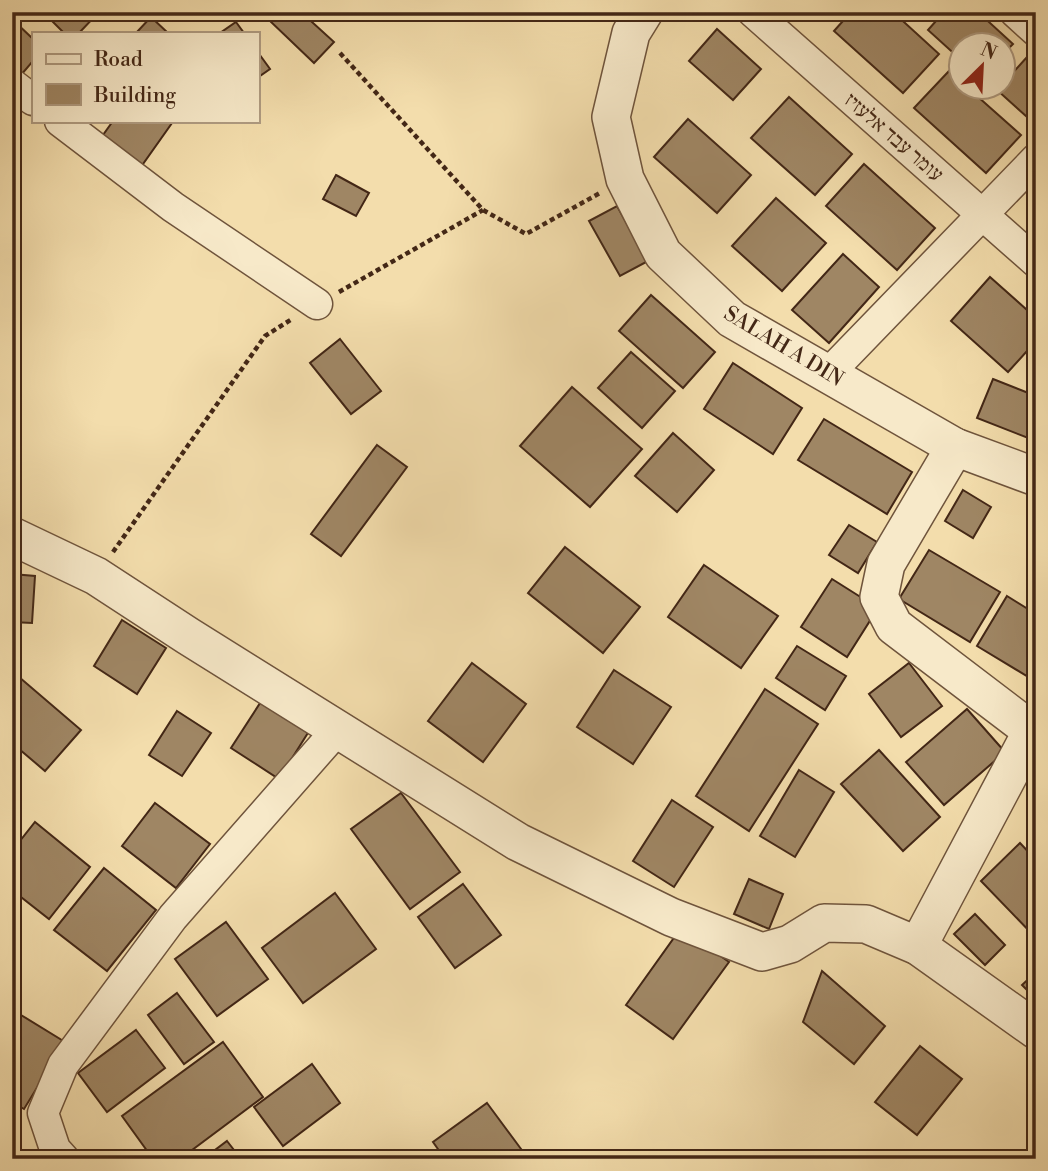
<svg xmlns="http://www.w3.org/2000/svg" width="1048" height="1171" viewBox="0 0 1048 1171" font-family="'Libre Bodoni','Frank Ruhl Libre',serif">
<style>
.building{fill:#9f8664;stroke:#432716;stroke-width:2}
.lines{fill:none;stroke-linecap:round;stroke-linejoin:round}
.minor-casing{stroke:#6f543c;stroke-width:33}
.tertiary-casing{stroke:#6f543c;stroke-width:40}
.path{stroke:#432716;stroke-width:4.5;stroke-dasharray:5 3.5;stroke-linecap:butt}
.minor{stroke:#f7e9c9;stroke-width:30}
.tertiary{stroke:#f7e9c9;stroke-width:37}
.labels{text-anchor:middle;stroke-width:7;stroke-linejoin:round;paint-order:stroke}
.street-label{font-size:21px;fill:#432716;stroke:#f7e9c9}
</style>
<rect width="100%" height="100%" fill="#f3ddac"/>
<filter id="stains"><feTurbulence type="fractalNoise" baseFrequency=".00286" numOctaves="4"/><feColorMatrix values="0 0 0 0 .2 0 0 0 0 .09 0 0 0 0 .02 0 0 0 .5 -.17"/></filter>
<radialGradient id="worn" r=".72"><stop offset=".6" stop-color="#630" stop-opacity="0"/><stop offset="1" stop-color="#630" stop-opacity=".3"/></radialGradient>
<!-- building -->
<g class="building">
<polygon points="43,12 99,12 79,33 64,33"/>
<polygon points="278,12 301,12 334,42 314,63 270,21"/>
<polygon points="851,12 893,12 939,54 903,93 834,31"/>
<polygon points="944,12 978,12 1013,44 1002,55 1002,46 960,46 960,59 928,30"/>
<polygon points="151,17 168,33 136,33"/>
<polygon points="12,19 33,39 33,61 21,75 12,67"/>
<polygon points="236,22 244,33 220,33"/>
<polygon points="717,29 761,69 733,100 689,61"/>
<polygon points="257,51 270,69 257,78"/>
<polygon points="1028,56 1036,63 1036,125 997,90"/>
<polygon points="949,71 960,81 960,88 968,88 1021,135 986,173 914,108"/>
<polygon points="789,97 852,154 815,195 751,138"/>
<polygon points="688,119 751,175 717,213 654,157"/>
<polygon points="113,121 169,121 172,123 138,171 98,142"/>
<polygon points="864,164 935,228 897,270 826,206"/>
<polygon points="336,175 369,193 356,216 323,199"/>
<polygon points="776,198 826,243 782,291 732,246"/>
<polygon points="617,206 648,261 620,276 589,221"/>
<polygon points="843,254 879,287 829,343 792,310"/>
<polygon points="990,277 1036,318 1036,341 1008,372 951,321"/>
<polygon points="651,295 715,352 683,388 619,331"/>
<polygon points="340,339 381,391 351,414 310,363"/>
<polygon points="631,352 675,391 642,428 598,388"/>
<polygon points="733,363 802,408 773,454 704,409"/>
<polygon points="993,379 1036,396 1036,441 977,418"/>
<polygon points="572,387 642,449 590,507 520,446"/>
<polygon points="824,419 912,472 887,514 798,460"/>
<polygon points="673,433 714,470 677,512 635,476"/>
<polygon points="377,445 407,467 341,556 311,534"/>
<polygon points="963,490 991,507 973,538 945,521"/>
<polygon points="849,525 877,542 858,573 829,555"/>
<polygon points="565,547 640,607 603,653 528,593"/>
<polygon points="929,550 1000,592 970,642 899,599"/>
<polygon points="704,565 778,616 741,668 668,617"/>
<polygon points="12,574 35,576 32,623 12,622"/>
<polygon points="832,579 878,608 847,657 801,627"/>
<polygon points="1007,596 1036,614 1035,681 977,646"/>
<polygon points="122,620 166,648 137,694 94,666"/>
<polygon points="797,646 846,676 825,710 776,678"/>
<polygon points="472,663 526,704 483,762 428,721"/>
<polygon points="909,663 942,706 901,737 869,694"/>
<polygon points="614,670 671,707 633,764 577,727"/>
<polygon points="19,677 81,730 45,771 12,743 12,685"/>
<polygon points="765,689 818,724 749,831 696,796"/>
<polygon points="264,697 311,728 279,779 231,748"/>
<polygon points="967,709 1005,752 944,805 906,762"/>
<polygon points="177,711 211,733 182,776 149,755"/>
<polygon points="879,750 940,817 903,851 841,784"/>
<polygon points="799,770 834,792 795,857 760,836"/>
<polygon points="401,793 460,872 410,909 351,829"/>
<polygon points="672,800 713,827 674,887 633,861"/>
<polygon points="155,803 210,844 176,888 122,846"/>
<polygon points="35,822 90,867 49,919 12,890 12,851"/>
<polygon points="1020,843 1036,860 1036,938 981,881"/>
<polygon points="104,868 156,910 107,971 54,930"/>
<polygon points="749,879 783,894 769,929 734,914"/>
<polygon points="463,884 501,935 455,968 418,917"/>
<polygon points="335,893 376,949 303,1003 262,948"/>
<polygon points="975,914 1005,945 985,965 954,934"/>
<polygon points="226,922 268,979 217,1016 175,959"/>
<polygon points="681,928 729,962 673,1039 626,1005"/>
<polygon points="822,971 885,1026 854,1064 803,1022"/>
<polygon points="1036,972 1036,999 1022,985"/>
<polygon points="177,993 214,1042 184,1064 148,1015"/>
<polygon points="21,1015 65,1042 24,1109 12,1102 12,1029"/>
<polygon points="136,1030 165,1068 107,1112 78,1073"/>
<polygon points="223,1042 263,1097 180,1159 153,1159 122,1116"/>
<polygon points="920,1046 962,1079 917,1135 875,1102"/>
<polygon points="312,1064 340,1103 283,1146 254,1107"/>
<polygon points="487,1103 524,1153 517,1159 445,1159 433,1142"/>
<polygon points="227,1141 241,1159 203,1159"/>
</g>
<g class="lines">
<!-- minor casing -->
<g class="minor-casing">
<g id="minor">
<polyline points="753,12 1036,262"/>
<polyline points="1015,12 1036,31"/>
<polyline points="12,84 33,100"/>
<polyline points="60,121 173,207 317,304"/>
<polyline points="828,374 1036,159"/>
<polyline points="64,1159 55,1149 43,1113 63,1065 173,917 338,729"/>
</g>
</g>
<!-- tertiary casing -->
<g class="tertiary-casing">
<g id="tertiary">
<polyline points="644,12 631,33 611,117 625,179 663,254 732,319 955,447 1036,477"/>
<polyline points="12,536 96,576 188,636 518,842 671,917 762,952 790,944 824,923 866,924 918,946 1036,1030"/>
<polyline points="918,946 1032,731 894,626 879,597 886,564 955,447"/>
</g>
</g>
<!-- path -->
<g class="path">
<polyline points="340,53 483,210 526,234 600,193"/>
<polyline points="339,292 483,210"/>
<polyline points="113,552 265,336 292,319"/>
</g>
<!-- minor -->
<use href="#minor" class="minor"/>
<!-- tertiary -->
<use href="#tertiary" class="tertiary"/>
</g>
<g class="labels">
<!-- street labels -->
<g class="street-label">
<text transform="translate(894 137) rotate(41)" y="7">עומר עבד אלעזיז</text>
<text transform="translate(784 346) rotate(31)" y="7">SALAH A DIN</text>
</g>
</g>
<!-- margin -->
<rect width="1048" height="1171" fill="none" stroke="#f3ddac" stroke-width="42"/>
<rect x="14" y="14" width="1020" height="1143" fill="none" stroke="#432716" stroke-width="3.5"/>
<rect x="21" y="21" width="1006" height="1129" fill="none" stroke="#432716" stroke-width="2"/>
<!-- legend -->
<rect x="32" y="32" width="228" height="91" fill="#f7e9c9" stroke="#af9b81" stroke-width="2"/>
<rect x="46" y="54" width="35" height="10" fill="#f7e9c9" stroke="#af9b81" stroke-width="2"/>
<text x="94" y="66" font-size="21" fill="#432716">Road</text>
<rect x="46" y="84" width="35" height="21" fill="#9f8664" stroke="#af9b81" stroke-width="2"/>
<text x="94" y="102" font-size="21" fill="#432716">Building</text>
<!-- north arrow -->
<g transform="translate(982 66) rotate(24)"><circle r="33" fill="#f7e9c9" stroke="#af9b81" stroke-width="2"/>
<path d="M0-5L12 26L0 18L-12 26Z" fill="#8f2418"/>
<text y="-10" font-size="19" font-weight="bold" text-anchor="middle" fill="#432716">N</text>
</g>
<rect width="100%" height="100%" filter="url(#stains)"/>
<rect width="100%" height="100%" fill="url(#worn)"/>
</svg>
